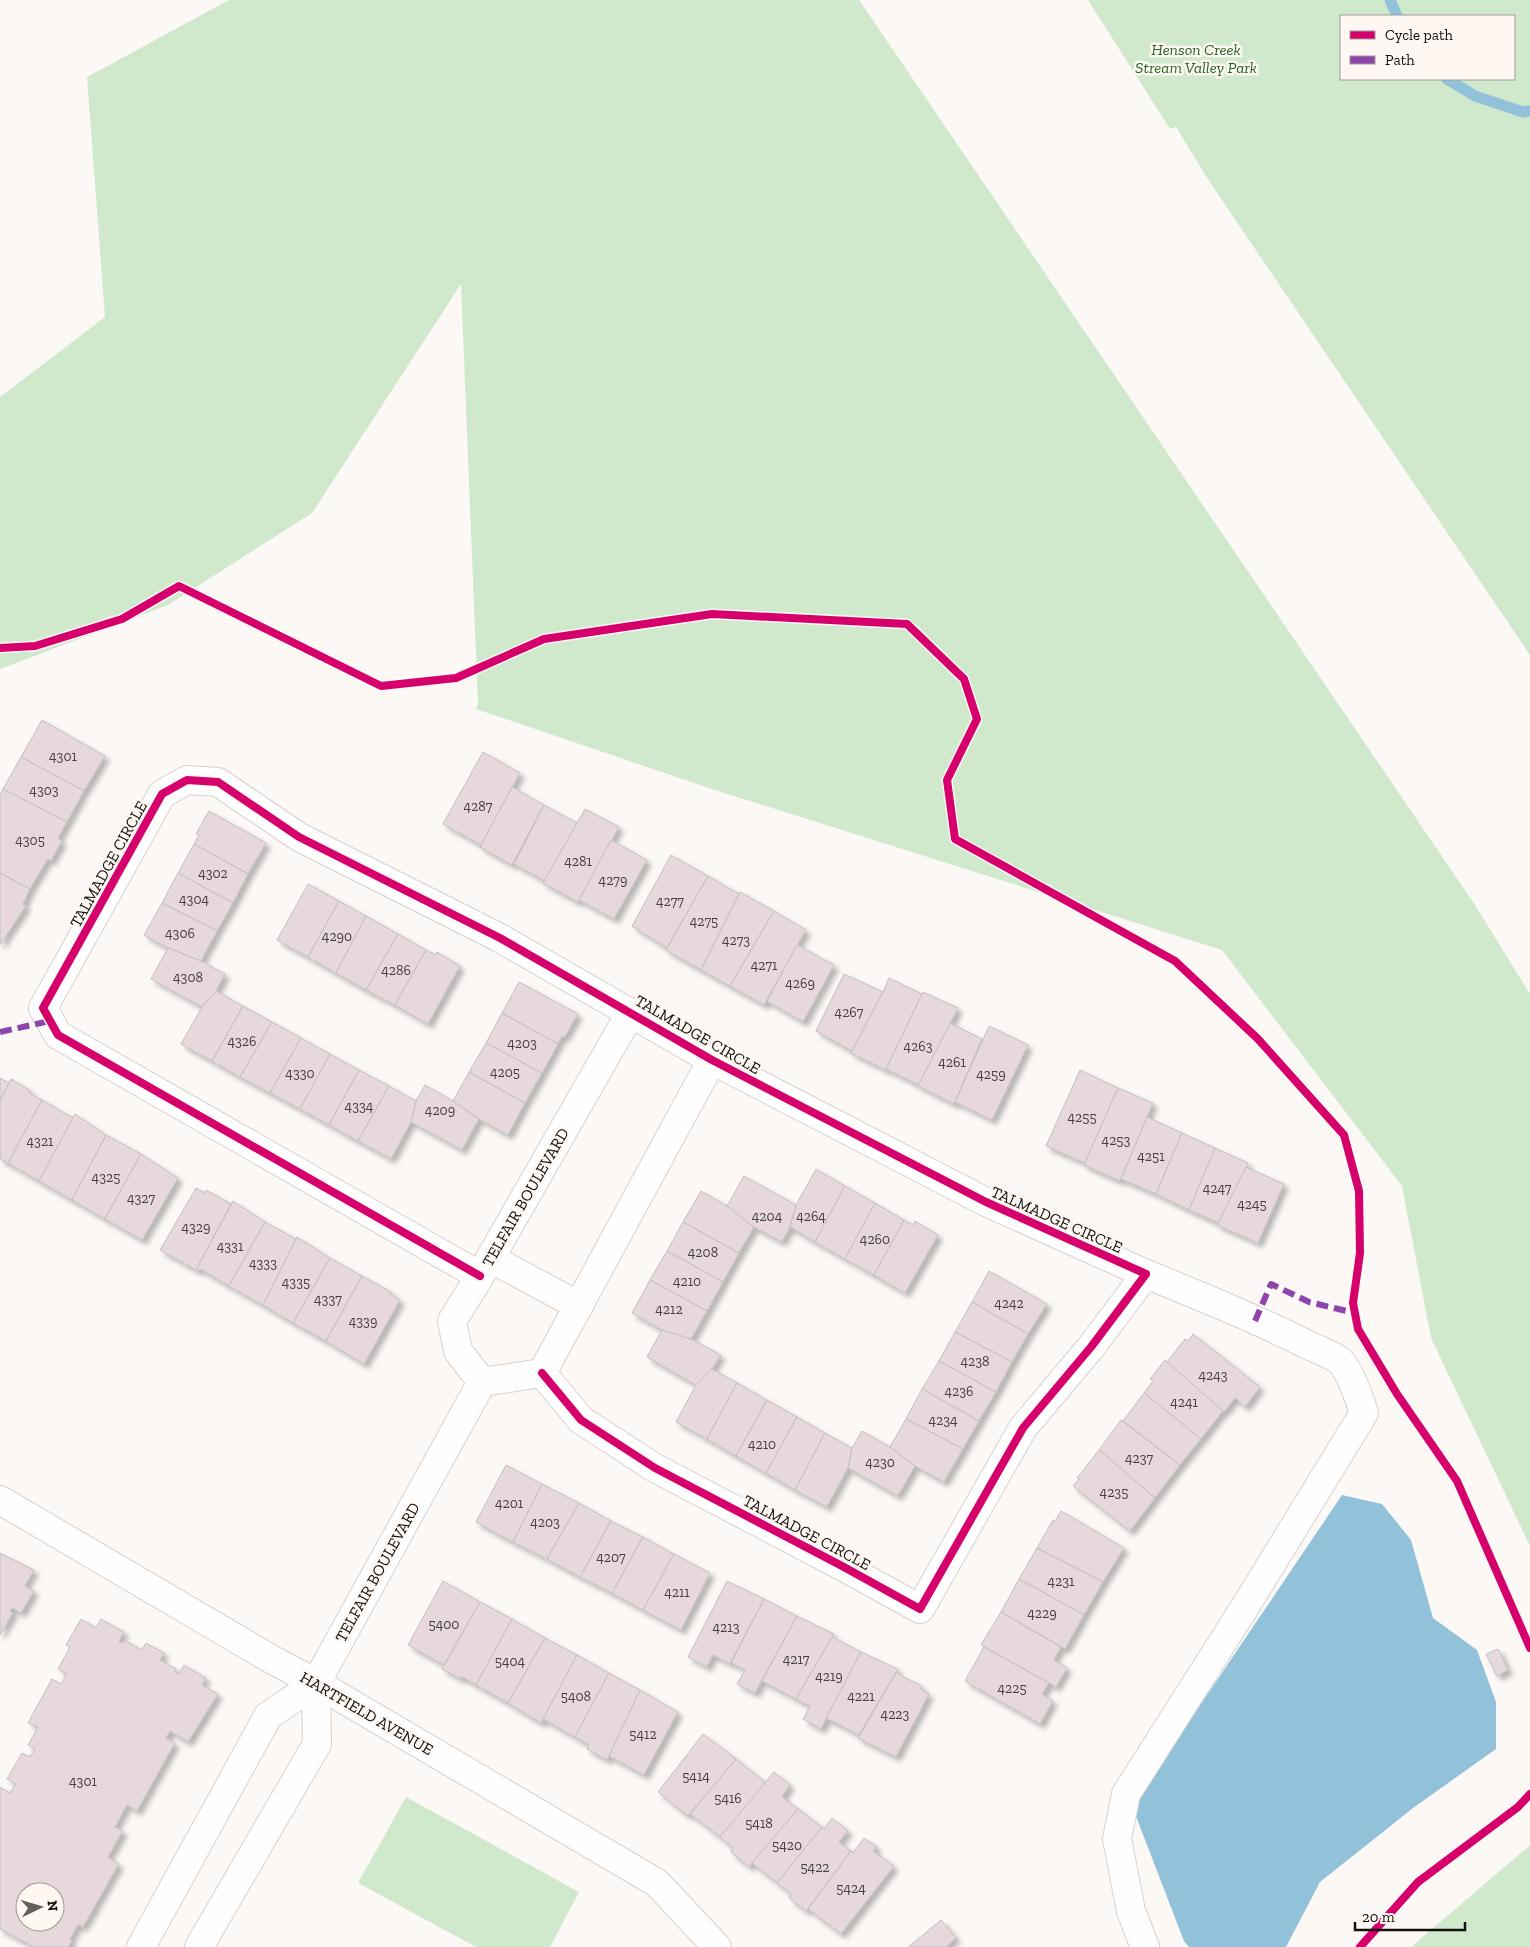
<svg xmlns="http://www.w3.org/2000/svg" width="1530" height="1947" viewBox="0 0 1530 1947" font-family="'Zilla Slab',serif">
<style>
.green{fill:#d0e9cc;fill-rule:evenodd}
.water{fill:#91c2da}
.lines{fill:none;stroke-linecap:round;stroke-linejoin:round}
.stream{stroke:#91c2da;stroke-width:11}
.building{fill:#e7d8db;stroke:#c3bfbf;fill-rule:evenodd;filter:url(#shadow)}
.minor-casing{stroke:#d5d2d0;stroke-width:30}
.minor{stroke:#fefefe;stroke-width:28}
.quiet{stroke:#8e44ad;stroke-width:6;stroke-dasharray:12 6;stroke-linecap:butt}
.cycleway-casing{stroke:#fef7f2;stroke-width:11}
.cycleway{stroke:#d6006c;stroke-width:8}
.labels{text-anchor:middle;stroke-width:5;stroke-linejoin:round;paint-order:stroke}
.number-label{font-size:14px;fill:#464040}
.park-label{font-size:16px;font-style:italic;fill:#236525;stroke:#fef7f2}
.street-label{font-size:16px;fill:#110e0c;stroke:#fef7f2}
</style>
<defs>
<filter id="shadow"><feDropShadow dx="4.5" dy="4.5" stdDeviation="2.5" flood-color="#0004"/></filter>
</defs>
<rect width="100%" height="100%" fill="#fbf8f5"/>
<!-- green -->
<g class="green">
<polygon points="229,0 859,0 1473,902 1530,994 1530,1546 1431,1338 1402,1186 1222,950 712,789 476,709 478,704 461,284 312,513 168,605 0,669 0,397 105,317 87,77"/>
<path d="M 1088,0 L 1530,0 L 1530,655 L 1209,181 L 1176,127 L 1170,129 ZM 1341,16 L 1514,16 L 1514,79 L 1341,79 Z"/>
<polygon points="406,1797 579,1892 550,1947 476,1947 358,1883"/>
<polygon points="1530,1845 1530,1947 1411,1947"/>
</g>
<!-- water -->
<polygon class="water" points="1342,1495 1382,1504 1411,1540 1433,1618 1477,1650 1496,1702 1496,1749 1413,1808 1320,1882 1286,1947 1189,1947 1184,1941 1132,1806"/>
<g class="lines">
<!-- stream -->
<g class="stream">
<polyline points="1390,0 1397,16"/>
<polyline points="1447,79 1475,96 1523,112 1530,111"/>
</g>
</g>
<!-- building -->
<g class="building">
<polygon points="42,720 105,756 84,791 21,757"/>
<polygon points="483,752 520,773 481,845 443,824"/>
<polygon points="21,757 84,791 67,822 3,789"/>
<polygon points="512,787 544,805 512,865 480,847"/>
<polygon points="3,789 67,822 58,838 62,841 51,861 48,859 30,889 0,873 0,795"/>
<polygon points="544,805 577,823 545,881 514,864"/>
<polygon points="585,809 619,827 578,902 543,883"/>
<polygon points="209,811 266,843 248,874 194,844 199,835 196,834"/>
<polygon points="611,840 647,860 614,919 579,900"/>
<polygon points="194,844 248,874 233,903 178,873"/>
<polygon points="671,855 708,876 667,948 632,926"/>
<polygon points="0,873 30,889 23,904 26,906 0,945"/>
<polygon points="178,873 233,903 217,931 162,903"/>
<polygon points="708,876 739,894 701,970 666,950"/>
<polygon points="308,884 339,901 308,957 277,940"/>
<polygon points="740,892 774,911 730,986 701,970"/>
<polygon points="339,901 366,916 336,973 308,957"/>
<polygon points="162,903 217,931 201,961 168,948 144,935"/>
<polygon points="774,911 806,930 764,1005 730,986"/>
<polygon points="366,916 398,934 366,990 336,973"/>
<polygon points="398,934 426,950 395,1005 366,990"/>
<polygon points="797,945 834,965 803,1022 767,1001"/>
<polygon points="168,948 201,961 225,974 216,991 202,1007 151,979"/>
<polygon points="426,950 436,955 437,952 460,966 428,1024 395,1005"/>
<polygon points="844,974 883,992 852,1051 816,1031"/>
<polygon points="889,978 922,994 886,1070 851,1053 883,992"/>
<polygon points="519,982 578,1014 564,1038 562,1036 558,1044 502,1013"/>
<polygon points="216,991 243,1006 212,1061 181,1044 202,1007"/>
<polygon points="923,992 958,1008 919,1085 886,1069"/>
<polygon points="243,1006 272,1022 240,1077 212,1061"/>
<polygon points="502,1013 558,1044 542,1073 486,1043"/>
<polygon points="272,1022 301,1038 270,1093 240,1077"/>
<polygon points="950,1023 982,1039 954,1104 918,1086"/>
<polygon points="989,1026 1028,1045 992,1120 955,1102"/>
<polygon points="301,1038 330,1054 300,1109 270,1093"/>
<polygon points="486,1043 542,1073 525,1103 469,1072"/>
<polygon points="330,1054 359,1070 329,1125 300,1109"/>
<polygon points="359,1070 389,1086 358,1141 329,1125"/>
<polygon points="1080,1070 1118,1088 1085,1163 1046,1146"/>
<polygon points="469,1072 525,1103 508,1135 479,1119 453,1101"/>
<polygon points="0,1078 9,1083 0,1101"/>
<polygon points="11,1079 31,1091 29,1093 42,1100 8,1163 0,1159 0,1101"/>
<polygon points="425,1085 453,1101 479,1119 462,1150 411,1122 416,1101"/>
<polygon points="389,1086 416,1101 411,1122 391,1159 358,1141"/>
<polygon points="1118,1088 1153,1103 1120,1181 1084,1165"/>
<polygon points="42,1100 73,1118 39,1181 8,1163"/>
<polygon points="75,1114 106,1135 72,1200 39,1181"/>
<polygon points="1147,1117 1182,1133 1156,1194 1121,1179"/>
<polygon points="1182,1133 1215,1148 1189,1210 1156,1194"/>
<polygon points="106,1135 141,1154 105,1219 72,1200"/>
<polygon points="1215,1148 1248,1163 1219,1223 1189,1210"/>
<polygon points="141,1154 178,1178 142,1240 105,1219"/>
<polygon points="1246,1167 1284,1184 1258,1243 1217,1225"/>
<polygon points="816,1169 845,1186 815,1242 790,1227 796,1205"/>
<polygon points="744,1176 796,1205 790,1227 782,1242 754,1227 727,1206"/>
<polygon points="845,1186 875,1203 845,1259 815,1242"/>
<polygon points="196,1188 205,1193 206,1190 231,1204 196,1270 160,1250"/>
<polygon points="701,1191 727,1206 754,1227 739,1253 683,1222"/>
<polygon points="233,1201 265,1222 229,1286 200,1269 198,1271 196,1270"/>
<polygon points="875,1203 904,1220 874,1275 845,1259"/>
<polygon points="904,1220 913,1225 915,1221 938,1235 905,1293 874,1275"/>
<polygon points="265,1222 296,1239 263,1305 229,1286"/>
<polygon points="683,1222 739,1253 723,1282 667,1251"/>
<polygon points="297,1237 330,1258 293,1323 263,1305"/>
<polygon points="667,1251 723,1282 707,1311 650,1280"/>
<polygon points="330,1258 362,1276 326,1341 293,1323"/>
<polygon points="989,1271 1047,1304 1028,1334 972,1302"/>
<polygon points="362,1276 391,1292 390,1294 400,1300 364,1364 326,1341"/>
<polygon points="650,1280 707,1311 691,1339 662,1330 632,1313"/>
<polygon points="972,1302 1028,1334 1012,1362 955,1332"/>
<polygon points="662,1330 691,1339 721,1355 712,1369 696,1385 647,1357"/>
<polygon points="955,1332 1012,1362 996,1392 939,1361"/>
<polygon points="1193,1334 1260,1387 1245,1407 1235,1398 1224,1412 1167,1362 1185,1339 1188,1341"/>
<polygon points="1165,1360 1223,1411 1201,1439 1144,1393 1153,1381 1150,1379"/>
<polygon points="939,1361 996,1392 979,1421 922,1389"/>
<polygon points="712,1369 737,1383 707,1439 676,1422 696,1385"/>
<polygon points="737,1383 767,1400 736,1456 707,1439"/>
<polygon points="922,1389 979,1421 963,1449 906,1419"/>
<polygon points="1144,1393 1201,1439 1180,1465 1123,1421"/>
<polygon points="767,1400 797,1417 766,1473 736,1456"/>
<polygon points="797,1417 825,1433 795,1490 766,1473"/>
<polygon points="906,1419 963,1449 944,1482 915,1466 890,1447"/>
<polygon points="1121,1420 1180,1465 1155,1498 1099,1450"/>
<polygon points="862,1431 890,1447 915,1466 898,1496 848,1468 852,1448"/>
<polygon points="825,1433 852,1448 848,1468 827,1507 795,1490"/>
<polygon points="1099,1450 1155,1498 1130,1531 1073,1486 1079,1479 1077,1478"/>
<polygon points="506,1465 542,1484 513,1542 476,1522"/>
<polygon points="542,1484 579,1503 547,1559 513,1542"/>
<polygon points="579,1503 611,1521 580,1577 547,1559"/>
<polygon points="1061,1511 1124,1548 1103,1582 1037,1548 1053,1520 1055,1521"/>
<polygon points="611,1521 643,1537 612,1593 580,1577"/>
<polygon points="643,1537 674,1554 643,1610 612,1593"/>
<polygon points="1037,1548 1103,1582 1084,1615 1019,1579"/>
<polygon points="0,1553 34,1570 25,1586 34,1591 21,1613 12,1608 10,1611 13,1613 0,1635"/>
<polygon points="674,1554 710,1573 681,1630 643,1610"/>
<polygon points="1019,1579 1084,1615 1065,1649 1001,1612"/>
<polygon points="443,1581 480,1602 444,1665 408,1645"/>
<polygon points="727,1581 764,1599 730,1664 713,1655 707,1667 688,1657"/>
<polygon points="764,1599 797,1616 755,1693 737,1684 745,1670 731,1663"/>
<polygon points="480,1602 512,1619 476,1685 462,1677 461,1679 442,1669"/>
<polygon points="1001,1612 1061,1647 1054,1660 1067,1668 1056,1687 981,1645"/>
<polygon points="797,1616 834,1634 796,1699 762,1681"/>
<path d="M 81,1619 L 96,1628 L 101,1619 L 124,1632 L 119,1641 L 123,1643 L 124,1640 L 142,1650 L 146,1643 L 164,1653 L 160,1660 L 176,1669 L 175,1672 L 179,1674 L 184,1665 L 206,1678 L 202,1685 L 218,1694 L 188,1742 L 170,1731 L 166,1738 L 175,1743 L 137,1811 L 127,1805 L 115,1827 L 123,1831 L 108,1857 L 119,1864 L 83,1927 L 78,1925 L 70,1939 L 72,1940 L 68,1947 L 34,1947 L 0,1929 L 0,1787 L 10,1793 L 16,1784 L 7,1779 L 22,1753 L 30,1757 L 35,1749 L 28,1745 L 38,1727 L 28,1723 L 52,1679 L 61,1684 L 67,1674 L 58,1669 L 70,1647 L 66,1645 ZM 25,1892 L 55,1892 L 55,1922 L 25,1922 Z"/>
<polygon points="512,1619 545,1638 508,1703 476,1685"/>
<polygon points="832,1637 861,1652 821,1729 803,1719 810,1706 796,1699"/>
<polygon points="545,1638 577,1655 541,1723 508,1703"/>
<polygon points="984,1647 1049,1683 1042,1694 1053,1701 1040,1724 965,1681"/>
<polygon points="1498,1649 1508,1670 1497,1676 1486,1654"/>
<polygon points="861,1652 898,1669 859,1735 826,1718"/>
<polygon points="577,1655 609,1673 575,1737 543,1719"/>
<polygon points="609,1673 640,1690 607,1760 587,1749 589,1745 575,1737"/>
<polygon points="896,1673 922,1686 920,1689 929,1694 896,1757 858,1738"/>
<polygon points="640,1690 678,1712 644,1775 609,1756"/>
<polygon points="703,1734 736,1759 688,1816 658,1792"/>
<polygon points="736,1759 766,1783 720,1837 690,1814"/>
<polygon points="774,1772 790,1785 782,1797 798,1809 749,1867 731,1852 733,1848 720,1837"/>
<polygon points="798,1809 822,1827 777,1883 752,1863"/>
<polygon points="832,1818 848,1831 839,1842 851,1851 806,1911 789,1898 791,1894 777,1883 822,1827 824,1829"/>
<polygon points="864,1838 877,1847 873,1851 894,1866 841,1934 808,1909 851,1851 853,1853"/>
<polygon points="941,1920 956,1938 946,1947 908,1947"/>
</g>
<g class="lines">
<!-- minor casing -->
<g class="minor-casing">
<g id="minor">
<polyline points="490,1258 579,1306"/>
<polyline points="480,1276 58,1035 43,1008 162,794 187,780 218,782 299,837 500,938 712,1060 986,1202 1146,1274 1091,1347 1023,1428 920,1609 842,1566 655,1468 581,1420 542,1373"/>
<polyline points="542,1373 712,1060"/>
<polyline points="482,1382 458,1351 452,1321 480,1276 631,1012"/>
<polyline points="482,1382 542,1373"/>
<polyline points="0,1500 271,1659 316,1683 657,1883 717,1947"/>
<polyline points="141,1947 268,1716 316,1683 482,1382"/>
<polyline points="199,1947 317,1744 316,1683"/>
<path d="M 1145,1947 L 1131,1911 L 1117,1839 L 1126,1794 L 1245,1607 L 1364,1413 C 1360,1400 1350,1371 1340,1361 C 1334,1355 1315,1349 1306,1344 C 1254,1318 1200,1296 1146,1274"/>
</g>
</g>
<!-- minor -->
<use href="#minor" class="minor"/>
<!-- quiet -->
<g class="quiet">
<polyline points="0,1032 50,1021"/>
<polyline points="1255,1321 1271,1284 1309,1302 1355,1313"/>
</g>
<!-- cycleway casing -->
<g class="cycleway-casing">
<g id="cycleway">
<polyline points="0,648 35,646 122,619 179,586 381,686 456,678 544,639 712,614 907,624 964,679 977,719 947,780 955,839 1175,961 1258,1039 1344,1135 1359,1191 1360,1253 1353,1303 1358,1329 1397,1394 1457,1481 1530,1648"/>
<polyline points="480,1276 58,1035 43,1008 162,794 187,780 218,782 299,837 500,938 712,1060 986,1202 1146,1274 1091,1347 1023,1428 920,1609 842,1566 655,1468 581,1420 542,1373"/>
<polyline points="1360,1947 1418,1882 1518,1807 1530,1794"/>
</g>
</g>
<!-- cycleway -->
<use href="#cycleway" class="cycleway"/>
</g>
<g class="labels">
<!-- number labels -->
<g class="number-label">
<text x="63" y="761">4301</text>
<text x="44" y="795">4303</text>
<text x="478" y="811">4287</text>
<text x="30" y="845">4305</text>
<text x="578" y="866">4281</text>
<text x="213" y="878">4302</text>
<text x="613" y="885">4279</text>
<text x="194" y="904">4304</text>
<text x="670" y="906">4277</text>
<text x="704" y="926">4275</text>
<text x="180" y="938">4306</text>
<text x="337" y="941">4290</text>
<text x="736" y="945">4273</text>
<text x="764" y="970">4271</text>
<text x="396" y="975">4286</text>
<text x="188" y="982">4308</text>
<text x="800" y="988">4269</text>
<text x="849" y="1017">4267</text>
<text x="242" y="1046">4326</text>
<text x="522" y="1048">4203</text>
<text x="918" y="1051">4263</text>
<text x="952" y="1067">4261</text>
<text x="505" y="1077">4205</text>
<text x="300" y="1078">4330</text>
<text x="991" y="1079">4259</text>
<text x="359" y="1111">4334</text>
<text x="440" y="1115">4209</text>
<text x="1082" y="1122">4255</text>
<text x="1116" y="1145">4253</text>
<text x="40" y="1146">4321</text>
<text x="1151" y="1161">4251</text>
<text x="106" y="1182">4325</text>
<text x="1217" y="1193">4247</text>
<text x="141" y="1203">4327</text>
<text x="1252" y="1209">4245</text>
<text x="767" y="1221">4204</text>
<text x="811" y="1221">4264</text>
<text x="196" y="1232">4329</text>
<text x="875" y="1244">4260</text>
<text x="230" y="1251">4331</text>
<text x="703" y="1257">4208</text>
<text x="263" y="1268">4333</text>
<text x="687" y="1286">4210</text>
<text x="296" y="1287">4335</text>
<text x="328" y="1304">4337</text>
<text x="1009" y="1308">4242</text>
<text x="669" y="1314">4212</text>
<text x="363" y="1326">4339</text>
<text x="975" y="1366">4238</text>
<text x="1213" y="1380">4243</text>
<text x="959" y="1396">4236</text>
<text x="1184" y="1407">4241</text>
<text x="943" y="1425">4234</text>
<text x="762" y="1449">4210</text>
<text x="1139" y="1463">4237</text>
<text x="880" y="1467">4230</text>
<text x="1114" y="1497">4235</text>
<text x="509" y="1508">4201</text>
<text x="545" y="1527">4203</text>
<text x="611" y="1562">4207</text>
<text x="1061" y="1586">4231</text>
<text x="677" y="1597">4211</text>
<text x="1042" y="1618">4229</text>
<text x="444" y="1629">5400</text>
<text x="726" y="1632">4213</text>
<text x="796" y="1664">4217</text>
<text x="510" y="1666">5404</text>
<text x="829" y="1681">4219</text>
<text x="1012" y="1693">4225</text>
<text x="576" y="1701">5408</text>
<text x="861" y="1701">4221</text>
<text x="895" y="1719">4223</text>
<text x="643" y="1739">5412</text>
<text x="696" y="1781">5414</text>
<text x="83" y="1786">4301</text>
<text x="728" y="1803">5416</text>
<text x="759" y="1828">5418</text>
<text x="787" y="1850">5420</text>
<text x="815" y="1872">5422</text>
<text x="851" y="1893">5424</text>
</g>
<!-- park labels -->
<g class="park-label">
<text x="1196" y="55">Henson Creek<tspan x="1196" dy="18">Stream Valley Park</tspan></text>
</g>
<!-- street labels -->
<g class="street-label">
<text transform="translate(108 864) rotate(-61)" y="6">TALMADGE CIRCLE</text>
<text transform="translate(698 1034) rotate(30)" y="6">TALMADGE CIRCLE</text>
<text transform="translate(525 1197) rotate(-60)" y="6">TELFAIR BOULEVARD</text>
<text transform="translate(1057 1219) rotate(24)" y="6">TALMADGE CIRCLE</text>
<text transform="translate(807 1532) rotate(28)" y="6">TALMADGE CIRCLE</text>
<text transform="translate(377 1572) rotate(-61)" y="6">TELFAIR BOULEVARD</text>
<text transform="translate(367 1713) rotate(30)" y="6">HARTFIELD AVENUE</text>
</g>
</g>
<!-- legend -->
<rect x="1340" y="15" width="175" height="65" fill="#fef7f2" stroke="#9f9a96"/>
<rect x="1350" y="31" width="25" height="8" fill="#d6006c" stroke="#9f9a96"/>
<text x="1385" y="40" font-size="15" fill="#110e0c">Cycle path</text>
<rect x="1350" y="56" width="25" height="8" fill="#8e44ad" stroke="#9f9a96"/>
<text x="1385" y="65" font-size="15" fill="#110e0c">Path</text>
<!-- north arrow -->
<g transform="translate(40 1907) rotate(85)"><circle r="24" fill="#fef7f2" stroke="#9f9a96"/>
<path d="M0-4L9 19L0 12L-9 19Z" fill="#63605e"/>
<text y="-8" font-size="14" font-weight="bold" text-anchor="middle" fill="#110e0c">N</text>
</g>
<!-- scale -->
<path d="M1355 1922v8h110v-8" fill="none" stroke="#110e0c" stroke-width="2.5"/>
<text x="1362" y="1922" font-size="15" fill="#110e0c" stroke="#fef7f2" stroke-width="4" paint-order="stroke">20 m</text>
</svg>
